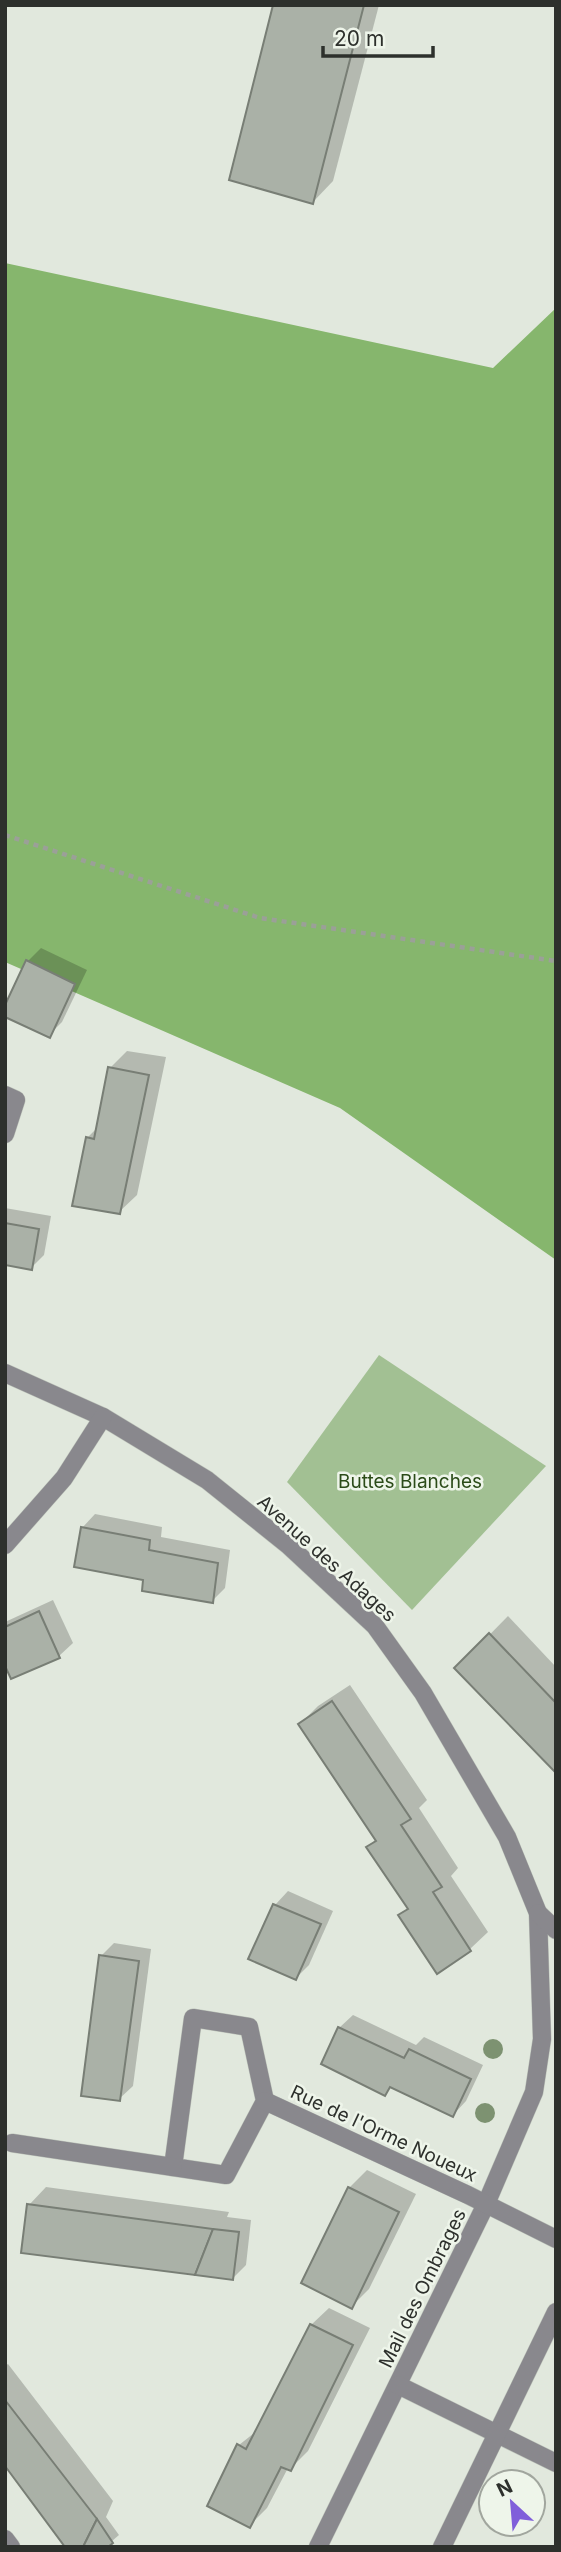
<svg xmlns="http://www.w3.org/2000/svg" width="561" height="2552" viewBox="0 0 561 2552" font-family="Inter,sans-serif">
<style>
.green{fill:#a2c093}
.forest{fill:#86b66d}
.shadow{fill:#0003}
.building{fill:#aab1a7;stroke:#787e75;stroke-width:2}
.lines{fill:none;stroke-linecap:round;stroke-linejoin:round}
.minor-casing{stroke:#bdc3ba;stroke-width:19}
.path{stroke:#9ba098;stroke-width:4.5;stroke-dasharray:5 5;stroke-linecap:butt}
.minor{stroke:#89888d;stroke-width:18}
.tree{fill:#7d9271}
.labels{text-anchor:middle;stroke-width:5;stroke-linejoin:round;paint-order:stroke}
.park-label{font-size:19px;fill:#2b4b18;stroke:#eef5ea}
.street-label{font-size:19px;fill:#2d302c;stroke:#eef5ea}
</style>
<rect width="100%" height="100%" fill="#e1e8dd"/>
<!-- green -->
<polygon class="green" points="379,1355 546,1466 412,1610 287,1482"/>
<!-- forest -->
<polygon class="forest" points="5,263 493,368 556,308 556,1260 340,1108 5,962"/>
<!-- shadow -->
<g class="shadow">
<polygon points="274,5 379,5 333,181 313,202"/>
<polygon points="41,948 87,970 62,1022 49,1035 28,961"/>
<polygon points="127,1051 166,1057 137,1195 119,1212 74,1205 88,1137 98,1127 110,1068"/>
<polygon points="5,1208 51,1216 44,1255 31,1268 5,1263"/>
<polygon points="95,1514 162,1527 161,1537 230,1550 225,1588 212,1601 145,1579 82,1528"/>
<polygon points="53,1600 73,1643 59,1656 12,1677 5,1661 5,1622"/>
<polygon points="508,1616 556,1667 556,1771 457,1668"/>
<polygon points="350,1685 427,1800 419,1808 458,1868 451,1876 488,1932 470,1949 437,1971 400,1916 409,1907 368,1847 376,1839 300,1724 318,1706"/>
<polygon points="288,1891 333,1911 309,1965 296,1978 250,1958 275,1905"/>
<polygon points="114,1943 151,1949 133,2086 119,2099 101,1956"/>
<polygon points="353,2015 416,2045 424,2037 483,2065 466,2101 453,2115 392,2086 385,2093 339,2028"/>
<polygon points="367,2170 416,2194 369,2289 351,2307 349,2188"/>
<polygon points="46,2187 229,2212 227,2217 251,2220 246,2265 233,2278 29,2205"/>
<polygon points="329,2308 370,2328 308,2451 290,2469 288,2468 267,2508 249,2526 210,2505 239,2445 259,2429 311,2325"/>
<polygon points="8,2364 113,2501 106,2517 119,2535 105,2547 5,2463 5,2366"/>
</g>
<!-- building -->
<g class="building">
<polygon points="273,5 364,5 313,204 229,180"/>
<polygon points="26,960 75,984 50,1038 5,1017 5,1005"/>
<polygon points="108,1067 149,1075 120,1214 72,1206 86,1137 94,1139"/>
<polygon points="5,1223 39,1229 32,1270 5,1265"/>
<polygon points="81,1527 150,1540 149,1550 218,1563 213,1603 142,1591 143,1580 74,1567"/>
<polygon points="39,1611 60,1658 11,1679 5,1666 5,1627"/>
<polygon points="489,1633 556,1703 556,1773 454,1668"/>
<polygon points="332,1701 411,1819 401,1825 442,1887 433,1892 471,1951 437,1974 398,1915 408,1909 366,1847 376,1841 298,1724"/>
<polygon points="273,1904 321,1924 296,1980 248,1959"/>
<polygon points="99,1955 139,1961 120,2101 81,2096"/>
<polygon points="338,2027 404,2058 409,2049 471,2079 453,2117 390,2087 385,2096 321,2064"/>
<polygon points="348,2187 399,2212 352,2309 301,2283"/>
<polygon points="27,2204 213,2229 195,2275 21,2253"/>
<polygon points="213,2229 239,2232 233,2280 195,2275"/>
<polygon points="310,2324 353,2345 291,2471 281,2467 250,2528 207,2506 237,2444 246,2449"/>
<polygon points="5,2400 97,2519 83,2547 65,2547 5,2466"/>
<polygon points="97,2519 113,2543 108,2547 83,2547"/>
</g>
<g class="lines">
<!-- minor casing -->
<g class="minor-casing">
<g id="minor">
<polyline points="5,1095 16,1100 5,1134"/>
<polyline points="5,1373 103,1417 207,1480 288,1545 375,1626 423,1693 507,1837 538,1913 542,2039 534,2092 486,2204 318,2547"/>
<polyline points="5,1545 64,1478 103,1417"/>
<polyline points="538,1913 556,1930"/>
<polygon points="193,2018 249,2027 265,2101 226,2175 173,2167"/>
<polyline points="265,2101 468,2195 556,2239"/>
<polyline points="12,2143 173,2167"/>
<polyline points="398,2385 556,2463"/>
<polyline points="5,2539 11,2547"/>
<polyline points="442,2547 556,2312"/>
</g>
</g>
<!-- path -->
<polyline class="path" points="5,835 260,918 556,961"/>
<!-- minor -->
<use href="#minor" class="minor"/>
</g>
<!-- trees -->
<g class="tree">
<circle cx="493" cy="2049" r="10"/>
<circle cx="485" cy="2113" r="10"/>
</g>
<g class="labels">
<!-- park labels -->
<g class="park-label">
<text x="410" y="1488">Buttes Blanches</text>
</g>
<!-- street labels -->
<g class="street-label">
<text transform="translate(327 1558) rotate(42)" y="7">Avenue des Adages</text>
<text transform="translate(384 2133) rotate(25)" y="7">Rue de l'Orme Noueux</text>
<text transform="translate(422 2288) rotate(-64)" y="7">Mail des Ombrages</text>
</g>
</g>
<!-- border -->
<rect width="561" height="2552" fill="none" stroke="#2d302c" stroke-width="14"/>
<!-- north arrow -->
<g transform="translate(512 2503) rotate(334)"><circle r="33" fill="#eef5ea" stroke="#a1a69e" stroke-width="2"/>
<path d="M0-5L12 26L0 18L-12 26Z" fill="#805fda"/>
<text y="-10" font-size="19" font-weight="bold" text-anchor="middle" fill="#2d302c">N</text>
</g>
<!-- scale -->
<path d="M323 46v10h110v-10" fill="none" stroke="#2d302c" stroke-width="3.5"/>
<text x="334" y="46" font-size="21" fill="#2d302c" stroke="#eef5ea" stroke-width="5" paint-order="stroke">20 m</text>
</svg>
